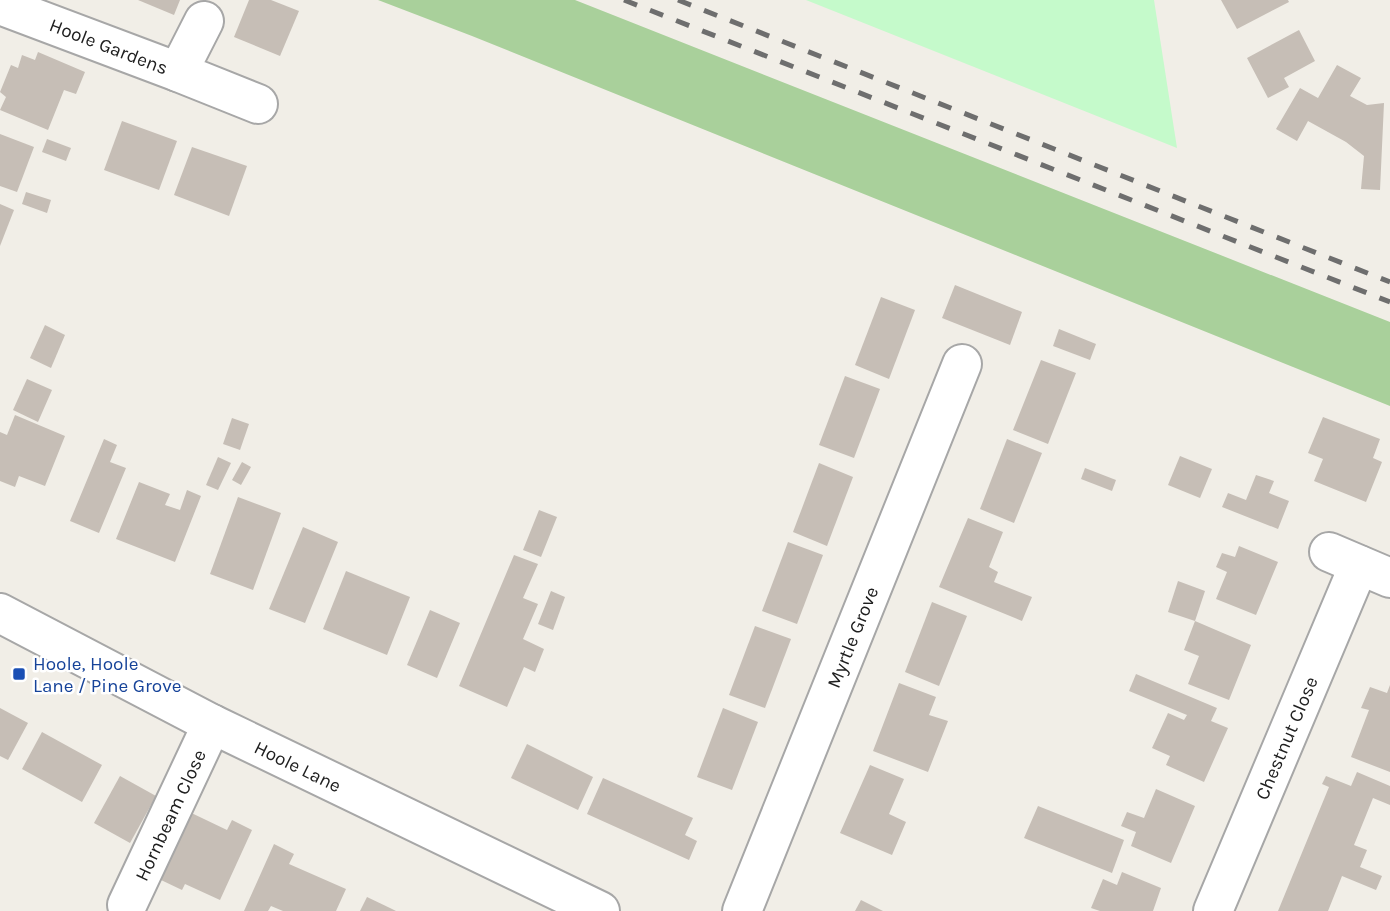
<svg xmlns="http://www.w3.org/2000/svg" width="1390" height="911" viewBox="0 0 1390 911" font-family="Karla,sans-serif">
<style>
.forest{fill:#a9d09b}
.park{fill:#c5facb}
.building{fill:#c6beb6}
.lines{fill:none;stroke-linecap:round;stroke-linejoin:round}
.minor-casing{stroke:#a7a7a7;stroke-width:42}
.tertiary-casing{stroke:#a7a7a7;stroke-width:42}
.minor{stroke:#fff;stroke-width:38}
.tertiary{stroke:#fff;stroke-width:38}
.rail{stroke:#6e6e6e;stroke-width:5;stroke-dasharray:14 14;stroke-linecap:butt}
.transit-dot{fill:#1a4fb4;stroke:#fff;stroke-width:2.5}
.labels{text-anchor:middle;stroke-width:5;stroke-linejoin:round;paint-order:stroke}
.street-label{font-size:19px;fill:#202020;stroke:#fff}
.transit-label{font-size:19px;fill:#164399;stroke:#fff;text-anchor:start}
</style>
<rect width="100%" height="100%" fill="#f1eee7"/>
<!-- forest -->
<polygon class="forest" points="378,0 575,0 1390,322 1390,406 472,36"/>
<!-- park -->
<polygon class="park" points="806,0 1154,0 1177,148"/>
<!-- building -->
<g class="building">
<polygon points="138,0 180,0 174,15"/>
<polygon points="249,0 271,0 299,11 280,56 234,37"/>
<polygon points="1221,0 1288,0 1289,2 1237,29"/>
<polygon points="1299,30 1315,61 1284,78 1289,87 1268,98 1247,58"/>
<polygon points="38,52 85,72 76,94 64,90 48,130 0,110 6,97 0,92 11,65 18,68 22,55 35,60"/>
<polygon points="1337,65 1361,78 1350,96 1367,105 1384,103 1380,190 1361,189 1364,156 1346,142 1308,121 1297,141 1276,129 1300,88 1318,98"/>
<polygon points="122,121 177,141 159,190 104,170"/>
<polygon points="0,134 34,147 17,192 0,186"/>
<polygon points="47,139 71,148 66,161 42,152"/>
<polygon points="192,147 247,166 229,216 174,195"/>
<polygon points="26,192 51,200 47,213 22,204"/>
<polygon points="0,204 14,210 0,246"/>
<polygon points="955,285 1022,312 1010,345 942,318"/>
<polygon points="881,297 915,310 889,379 855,365"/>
<polygon points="45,325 65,335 51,368 30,358"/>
<polygon points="1059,329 1096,344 1090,360 1053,346"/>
<polygon points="1041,360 1076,373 1048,444 1013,430"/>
<polygon points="845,376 880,389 854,458 819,445"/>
<polygon points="27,379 52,390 38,422 13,410"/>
<polygon points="15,415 65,436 45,486 19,476 15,487 0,481 0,432 7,435"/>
<polygon points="1323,417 1380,439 1373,458 1382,462 1366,502 1314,481 1323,459 1308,453"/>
<polygon points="232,418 249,424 240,450 223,444"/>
<polygon points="104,439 117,445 110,462 126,468 99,533 70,521"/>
<polygon points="1007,439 1042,453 1014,523 980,509"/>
<polygon points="1180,456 1212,469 1200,498 1168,485"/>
<polygon points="218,457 231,463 218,490 206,485"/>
<polygon points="242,462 251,467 241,485 232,480"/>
<polygon points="819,463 853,477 827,546 793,532"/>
<polygon points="1085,468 1116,480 1112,491 1081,479"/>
<polygon points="1256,475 1274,481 1269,493 1289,501 1278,529 1222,507 1228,493 1246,500"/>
<polygon points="139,482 170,494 165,505 180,510 187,490 201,496 175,562 116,539"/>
<polygon points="238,497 281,513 253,590 210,574"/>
<polygon points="539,510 557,517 541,557 523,550"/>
<polygon points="968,518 1003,532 989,567 998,572 994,582 1032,597 1022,621 939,587"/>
<polygon points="303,527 338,542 305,623 269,609"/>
<polygon points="788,542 823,555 797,624 762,611"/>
<polygon points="1239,546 1278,562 1256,615 1216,599 1227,572 1216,567 1222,553 1235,557"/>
<polygon points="514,555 538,564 523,598 538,604 523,639 544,649 535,672 524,667 507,707 459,686"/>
<polygon points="346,571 410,597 387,655 323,629"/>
<polygon points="1178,581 1205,591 1195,621 1251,645 1229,700 1188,684 1199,656 1184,650 1195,621 1168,612"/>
<polygon points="551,591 565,597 553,630 538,624"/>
<polygon points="932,602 967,616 939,686 905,672"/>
<polygon points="430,610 460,623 437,678 407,665"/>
<polygon points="755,626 791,639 765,708 729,695"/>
<polygon points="1136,674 1217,708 1211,721 1228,728 1204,782 1166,765 1170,756 1152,748 1168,713 1184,720 1187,715 1129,691"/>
<polygon points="899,683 936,697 929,715 948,721 928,772 873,751"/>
<polygon points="1390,685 1390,772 1351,757 1369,710 1361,708 1370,687 1387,693"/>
<polygon points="0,708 28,723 8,760 0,756"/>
<polygon points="723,708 758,722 732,790 697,777"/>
<polygon points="42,732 102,765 82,802 22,769"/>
<polygon points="527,744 593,777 578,810 511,778"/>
<polygon points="870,765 904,779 889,814 906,822 892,855 840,833"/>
<polygon points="1357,772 1390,786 1390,805 1373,798 1354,845 1367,850 1360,867 1382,876 1376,890 1342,876 1328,911 1278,911 1329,787 1322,784 1326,776 1351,786"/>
<polygon points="120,776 156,796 130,843 94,823"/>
<polygon points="603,778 693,818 685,835 697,841 689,860 587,814"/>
<polygon points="1156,789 1195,806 1171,863 1131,846 1136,832 1121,826 1127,812 1144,818"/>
<polygon points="1038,806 1124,840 1112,873 1024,838"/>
<polygon points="181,808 227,830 232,820 252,830 220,900 185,884 182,890 161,880 163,875 153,870"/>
<polygon points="274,844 294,854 289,864 346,889 336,911 283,911 271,906 268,911 244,911"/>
<polygon points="1122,872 1161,888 1153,911 1100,911 1091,908 1103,879 1117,885"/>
<polygon points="367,897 390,908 396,911 360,911"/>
<polygon points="861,900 883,911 855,911"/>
</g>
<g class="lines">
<!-- minor casing -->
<g class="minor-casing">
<g id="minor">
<polyline points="0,5 178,72"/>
<polyline points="204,21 178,72 258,104"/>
<polyline points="1329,552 1390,578"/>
<polyline points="127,905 212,724"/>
<polyline points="742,911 962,364"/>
<polyline points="1213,911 1359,565"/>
</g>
</g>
<!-- tertiary casing -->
<g class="tertiary-casing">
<polyline id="tertiary" points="0,613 212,724 600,911"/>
</g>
<!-- minor -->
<use href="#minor" class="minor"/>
<!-- tertiary -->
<use href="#tertiary" class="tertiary"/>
<!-- rail -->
<g class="rail">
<polyline points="624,0 1390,302"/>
<polyline points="678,0 1390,282"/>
</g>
</g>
<!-- markers -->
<rect class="transit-dot" x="12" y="667" width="14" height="14" rx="3.5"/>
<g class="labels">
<!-- street labels -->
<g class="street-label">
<text transform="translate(109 46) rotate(21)" y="7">Hoole Gardens</text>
<text transform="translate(852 637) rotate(-68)" y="7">Myrtle Grove</text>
<text transform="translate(1286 738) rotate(-67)" y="7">Chestnut Close</text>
<text transform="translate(298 766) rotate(26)" y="7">Hoole Lane</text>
<text transform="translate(170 815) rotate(-65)" y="7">Hornbeam Close</text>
</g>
<!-- transit labels -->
<g class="transit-label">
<text x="33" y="670">Hoole, Hoole<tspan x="33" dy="22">Lane / Pine Grove</tspan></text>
</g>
</g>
</svg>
